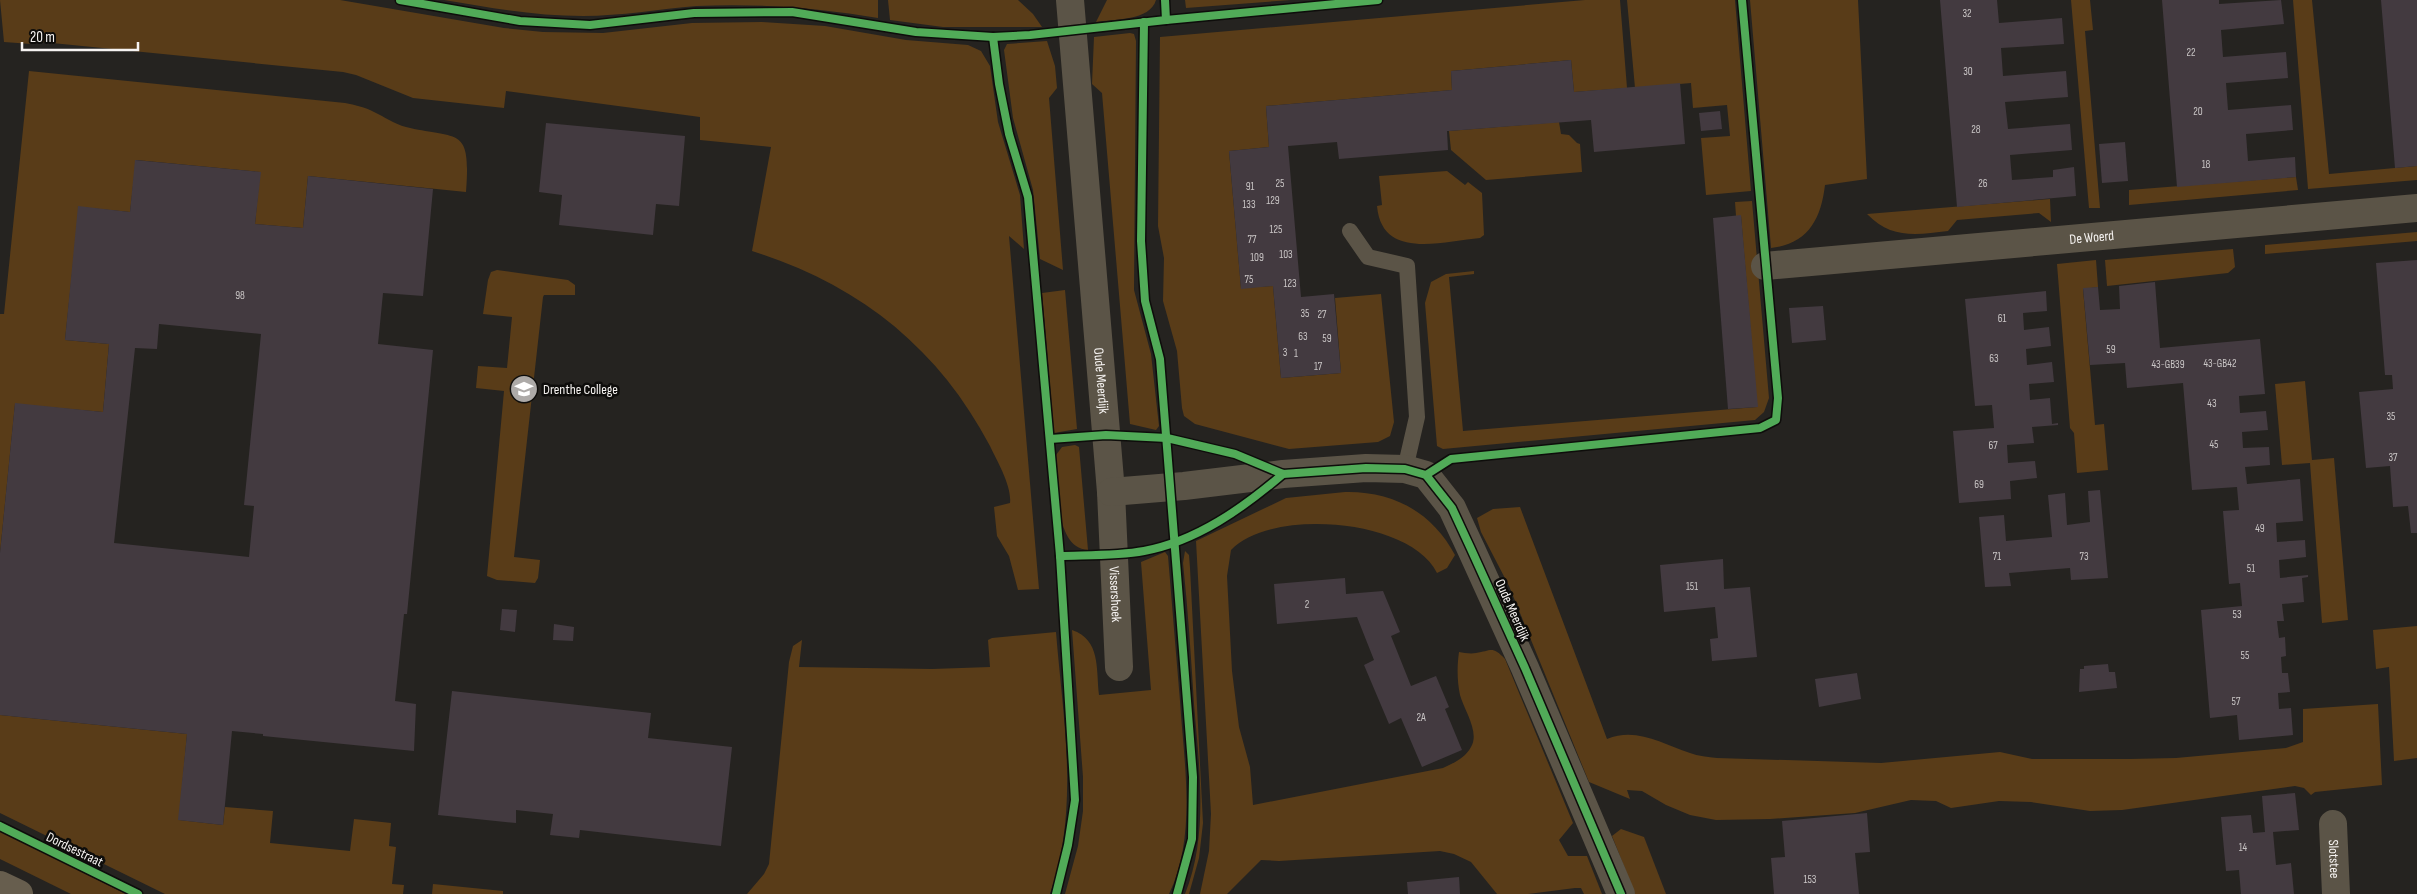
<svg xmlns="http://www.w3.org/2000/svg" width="2417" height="894" viewBox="0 0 2417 894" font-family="'Sofia Sans Condensed',sans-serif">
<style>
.green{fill:#593c18}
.building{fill:#433a40;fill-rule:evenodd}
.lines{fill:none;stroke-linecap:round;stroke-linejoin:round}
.lane{stroke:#5b5447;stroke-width:16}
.street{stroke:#5b5447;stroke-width:28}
.secondary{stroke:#675e4e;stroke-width:28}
.cycleway-casing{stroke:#0e0d0b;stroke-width:11}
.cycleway{stroke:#51ab58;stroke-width:8}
.labels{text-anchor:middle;stroke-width:5;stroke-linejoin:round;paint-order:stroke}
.number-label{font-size:11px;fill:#c9c5c5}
.street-label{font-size:14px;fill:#f6f3f1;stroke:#0e0d0b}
.poi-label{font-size:14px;fill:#f6f3f1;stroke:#0e0d0b;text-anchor:start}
</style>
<rect width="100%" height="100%" fill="#252320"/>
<!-- green -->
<g class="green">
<path d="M 0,0 L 340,0 L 504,28 L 543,32 L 603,33 L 692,23 L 762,22 L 825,26 L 906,40 L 968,45 L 981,51 L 990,66 L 998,122 L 1020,195 L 1024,249 L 1009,236 L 1039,589 L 1018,590 L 1009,556 L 997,536 L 994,507 L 1010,503 C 1012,486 997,461 990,446 C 938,347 858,284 752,251 L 771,147 L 700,140 L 700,117 L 506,91 L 504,108 L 413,98 L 356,75 L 343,72 L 32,41 L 31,44 L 4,42 Z"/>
<path d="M 444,0 L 878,0 L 878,18 C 818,8 758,3 697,6 C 659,9 621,16 583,16 C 536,16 491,8 444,0 Z"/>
<polygon points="888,0 1018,0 1033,14 1042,27 943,27 890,20"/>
<path d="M 1107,0 L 1156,0 C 1150,21 1114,19 1096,22 Z"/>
<polygon points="1185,0 1291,0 1186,8"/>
<polygon points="1585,0 1620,0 1627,88 1574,92 1571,60 1451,71 1452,90 1266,106 1269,147 1229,151 1241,288 1273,286 1281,378 1341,373 1335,298 1381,294 1394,422 1390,436 1378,442 1289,449 1195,424 1184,416 1182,408 1177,351 1163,301 1164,258 1158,226 1160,37"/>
<polygon points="1627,0 1735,0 1751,191 1706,195 1701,138 1730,136 1727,105 1693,108 1691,83 1635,88"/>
<path d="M 1750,0 L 1858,0 L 1867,179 L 1825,185 C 1821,219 1808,244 1771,248 Z"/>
<polygon points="2071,0 2090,0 2093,30 2085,31 2100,208 2089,208"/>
<polygon points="2293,0 2312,0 2329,174 2417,166 2417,180 2308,189"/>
<polygon points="1130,33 1134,34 1136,41 1134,290 1151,354 1159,426 1156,430 1130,424 1102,93 1092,84 1094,37"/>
<polygon points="1047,41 1055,66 1057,88 1049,98 1063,270 1040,259 1033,190 1013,118 1004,50 1007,44"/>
<path d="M 29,71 L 345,103 C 355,105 365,107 374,112 C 385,117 394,124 406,127 C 459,140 471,125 466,192 L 308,176 L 303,228 L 255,224 L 260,172 L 136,160 L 130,212 L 79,207 L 65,340 L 109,344 L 103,412 L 15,404 L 0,553 L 0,314 L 4,314 Z"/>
<polygon points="1559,122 1561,134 1569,135 1577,143 1580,144 1582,172 1486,180 1451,150 1449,131"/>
<path d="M 1447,171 L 1465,185 L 1468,182 L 1482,193 L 1484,235 L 1480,238 C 1443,241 1382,261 1377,206 L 1382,205 L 1379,176 Z"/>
<polygon points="2296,177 2298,190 2129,205 2129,190"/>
<path d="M 2050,199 L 2051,222 L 2039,213 L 1957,220 L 1948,231 C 1916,235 1891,239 1867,214 Z"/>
<polygon points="1752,201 1769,398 1764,412 1755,420 1443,449 1437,446 1425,303 1431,282 1446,274 1474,271 1474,274 1449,277 1463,431 1757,407 1741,216 1736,216 1735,202"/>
<polygon points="2417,232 2417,241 2265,254 2265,245"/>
<polygon points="2233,249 2235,267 2228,273 2107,286 2105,260"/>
<polygon points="2096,260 2098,287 2083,289 2095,425 2104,424 2108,470 2077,473 2074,433 2070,428 2057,264"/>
<polygon points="497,270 568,280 575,285 575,295 544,295 543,297 514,557 540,560 538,578 535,583 497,580 487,576 504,391 476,388 478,366 507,368 512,317 483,314 488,280 491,272"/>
<polygon points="1065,290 1077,429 1054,433 1042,293"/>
<polygon points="2305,381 2312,460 2334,458 2348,620 2322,623 2310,463 2282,465 2275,384"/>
<path d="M 1075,445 L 1079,447 L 1088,550 C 1053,548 1058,480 1056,455 L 1062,447 Z"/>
<path d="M 1345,492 C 1393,491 1432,512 1455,555 L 1447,568 L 1437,573 C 1410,518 1270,508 1231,550 L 1227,576 L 1232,671 L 1239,727 L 1250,767 L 1253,805 L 1443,768 C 1454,763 1465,758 1471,747 C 1480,732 1464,710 1460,695 C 1457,681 1457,666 1459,652 C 1464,653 1471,654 1476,653 C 1491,651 1492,645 1505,659 L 1573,823 L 1559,840 L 1568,856 L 1587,856 L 1602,894 L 1584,894 L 1581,888 L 1575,888 L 1528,894 L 1497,894 L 1471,862 L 1454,854 L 1440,851 L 1279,861 L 1261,860 L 1227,894 L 1200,894 L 1209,851 L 1211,814 L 1196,541 L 1286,498 Z"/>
<path d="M 1520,507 L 1607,739 C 1637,727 1662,744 1690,753 C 1698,756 1708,757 1717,758 L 1881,763 L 2000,752 L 2032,759 L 2130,759 L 2176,758 L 2286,748 L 2303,742 L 2303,709 L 2378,704 L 2382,785 L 2315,792 L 2311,795 L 2304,788 L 2295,786 L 2122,810 L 2090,811 L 2031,802 L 1999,801 L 1951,808 L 1936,801 L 1911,800 L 1855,813 L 1770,819 L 1716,820 L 1690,815 L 1666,805 L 1642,791 L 1627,790 L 1630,799 L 1589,782 L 1509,586 L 1481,532 L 1477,518 L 1493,509 Z"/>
<path d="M 1185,551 L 1189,555 L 1190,568 L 1203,823 L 1199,858 L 1189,894 L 1185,894 C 1209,835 1199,766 1194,704 C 1191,657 1188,610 1183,563 Z"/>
<path d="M 1165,552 L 1168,556 C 1172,605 1176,653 1180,701 C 1184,764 1197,836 1169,894 L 1065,894 L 1078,846 L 1083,811 L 1083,777 L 1072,630 C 1101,640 1096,669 1099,695 L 1151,690 L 1141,562 Z"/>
<polygon points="2417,626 2417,758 2394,761 2389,667 2376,669 2373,630"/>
<path d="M 1056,632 C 1063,720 1080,808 1050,894 L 747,894 L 764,874 L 769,864 L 789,662 L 793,646 L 802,640 L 799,667 L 932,669 L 990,667 L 988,640 L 992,638 Z"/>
<polygon points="0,713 0,715 187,734 179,820 223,825 225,807 273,811 270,843 350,851 354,819 391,823 389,846 396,847 392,884 404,885 403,894 165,894 0,813"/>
<polygon points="1621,829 1644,837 1666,894 1635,894 1612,836"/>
<polygon points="0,831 126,894 71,894 0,859"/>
<polygon points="433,884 503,891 503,894 432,894"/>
</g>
<!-- building -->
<g class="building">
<polygon points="1940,0 1997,0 1999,23 2062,18 2064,44 2001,48 2003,76 2066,71 2068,97 2005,102 2008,129 2070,124 2072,150 2010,155 2012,180 2053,177 2053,170 2074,167 2076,196 1957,207"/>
<polygon points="2162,0 2219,0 2219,4 2281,0 2284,24 2221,30 2223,57 2286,52 2288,78 2226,83 2228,110 2291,105 2293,130 2246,134 2248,161 2295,157 2296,177 2177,187"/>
<polygon points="2381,0 2417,0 2417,166 2395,168"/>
<polygon points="1571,60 1574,92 1680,83 1685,144 1594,152 1591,120 1449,131 1447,131 1448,150 1339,159 1337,142 1288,146 1301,297 1334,294 1341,373 1281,378 1273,286 1241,289 1229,151 1269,147 1266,106 1452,90 1451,71"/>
<polygon points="1720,111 1722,129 1701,131 1699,113"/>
<polygon points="546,123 685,136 679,206 656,204 653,235 559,225 562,195 539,192"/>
<polygon points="2125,142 2128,181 2102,183 2099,144"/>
<path d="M 135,160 L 261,172 L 255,224 L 303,228 L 308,176 L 433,189 L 423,296 L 383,293 L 378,344 L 433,350 L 407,614 L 404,614 L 395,701 L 416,704 L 414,751 L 263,736 L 263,734 L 232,731 L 223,825 L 178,820 L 187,734 L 0,715 L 0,553 L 15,403 L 103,412 L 109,344 L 65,340 L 78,206 L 130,212 ZM 159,324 L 261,334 L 244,505 L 254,506 L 249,557 L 114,543 L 135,348 L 157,349 Z"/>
<polygon points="1741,215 1758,407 1728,409 1713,218"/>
<polygon points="2417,260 2417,533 2411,533 2408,506 2393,507 2390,466 2366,468 2359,392 2393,389 2392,375 2385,375 2376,263"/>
<polygon points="2155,282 2160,348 2260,339 2265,394 2239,396 2240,413 2266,411 2268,430 2242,432 2243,448 2269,447 2270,465 2245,467 2247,484 2300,479 2303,521 2276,523 2277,542 2305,540 2306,557 2279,560 2280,578 2308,575 2308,577 2302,578 2304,602 2282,604 2284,621 2277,621 2279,638 2285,637 2286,656 2281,657 2282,673 2288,673 2290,692 2278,693 2279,709 2291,708 2293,735 2239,740 2237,715 2210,718 2201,610 2242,606 2240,583 2229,584 2223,511 2239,510 2237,487 2192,490 2183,383 2127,388 2125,363 2090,365 2083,288 2098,287 2100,310 2120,309 2119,286"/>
<polygon points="2046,291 2047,311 2023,313 2024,330 2049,327 2051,346 2026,349 2027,365 2052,362 2054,382 2029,384 2030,400 2050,398 2052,424 2058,423 2058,425 2032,427 2034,443 2007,445 2008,463 2035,461 2037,478 2010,481 2011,499 1959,503 1953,431 1994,428 1992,405 1975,406 1965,299"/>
<polygon points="1823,306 1826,340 1792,343 1789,308"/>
<polygon points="2100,490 2108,578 2071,580 2070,568 2009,573 2011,586 1985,587 1979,517 2004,515 2006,541 2052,537 2048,495 2065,493 2067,525 2090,522 2088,491"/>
<polygon points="1723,559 1724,589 1750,587 1757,657 1712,661 1710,639 1718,638 1715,607 1664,612 1660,565"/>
<polygon points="1345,578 1346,594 1383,591 1400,632 1391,636 1411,686 1436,676 1449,707 1445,709 1462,750 1422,767 1401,718 1389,724 1364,665 1374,660 1357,617 1277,624 1274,584"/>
<polygon points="502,609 517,610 515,632 500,630"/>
<polygon points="554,624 574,627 573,641 553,640"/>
<polygon points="2108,664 2109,672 2115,672 2117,688 2079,692 2080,669 2084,669 2084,666"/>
<polygon points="1857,673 1861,699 1819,707 1815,679"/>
<polygon points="452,691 651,713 648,738 732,747 721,846 580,830 579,838 550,835 553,814 516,810 516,823 438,815"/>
<polygon points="2295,793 2299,830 2273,832 2276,865 2291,863 2294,894 2241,894 2239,870 2226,871 2221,817 2251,815 2253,833 2265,832 2262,796"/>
<polygon points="1867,813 1870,852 1855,853 1859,894 1774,894 1771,858 1785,857 1782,821"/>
<polygon points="1459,877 1460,894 1408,894 1407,882"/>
</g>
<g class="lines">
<!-- lane -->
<polyline class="lane" points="1350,231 1368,257 1407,266 1417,417 1405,469"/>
<!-- street -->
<g class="street">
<path id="s1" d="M 1070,0 L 1111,492 L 1119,667"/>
<path id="s2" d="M 1765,266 L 2417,208"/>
<polyline points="1111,492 1184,486 1283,474 1366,468 1405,469 1426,475 1452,508 1471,549 1525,668 1621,894"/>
<path id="s3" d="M 2333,824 L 2336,894"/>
</g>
<!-- secondary -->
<polyline class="secondary" points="0,885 19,894"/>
<!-- cycleway casing -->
<g class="cycleway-casing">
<g id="cycleway">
<polyline points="400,0 520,21 590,25 694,13 792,12 916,32 993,37 1030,35 1166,20 1165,0"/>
<polyline points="1166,20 1378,0"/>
<polyline points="1144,22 1141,241 1145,301 1160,359 1193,777 1192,839 1177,894"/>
<polyline points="993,37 999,84 1009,134 1028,197 1060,556 1075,800 1068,845 1056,894"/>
<polyline points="1050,439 1106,435 1167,438 1235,454 1283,474 1366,468 1405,469 1426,475 1452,508 1471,549 1525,668 1621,894"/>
<polyline points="1426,475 1451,459 1760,428 1776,420 1778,398 1742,0"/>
<path d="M 1060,556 C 1087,555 1117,556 1144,551 C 1197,541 1243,508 1283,474"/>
<polyline points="0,826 138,894"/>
</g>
</g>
<!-- cycleway -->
<use href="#cycleway" class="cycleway"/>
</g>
<!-- icons -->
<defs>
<g id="university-disc" transform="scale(1.4375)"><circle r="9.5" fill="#adaaa8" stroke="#0e0d0b"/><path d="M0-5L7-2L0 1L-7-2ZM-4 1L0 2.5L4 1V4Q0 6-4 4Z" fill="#fff"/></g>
</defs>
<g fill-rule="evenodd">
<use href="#university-disc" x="524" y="389"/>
</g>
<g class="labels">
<!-- number labels -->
<g class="number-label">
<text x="1967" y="17">32</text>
<text x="2191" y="56">22</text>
<text x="1968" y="75">30</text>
<text x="2198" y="115">20</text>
<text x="1976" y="133">28</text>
<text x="2206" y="168">18</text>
<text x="1280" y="187">25</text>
<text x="1983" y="187">26</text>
<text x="1250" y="190">91</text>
<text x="1273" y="204">129</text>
<text x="1249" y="208">133</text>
<text x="1276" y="233">125</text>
<text x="1252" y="243">77</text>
<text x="1286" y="258">103</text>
<text x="1257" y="261">109</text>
<text x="1249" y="283">75</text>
<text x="1290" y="287">123</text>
<text x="240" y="299">98</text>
<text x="1305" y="317">35</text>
<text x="1322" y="318">27</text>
<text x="2002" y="322">61</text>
<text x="1303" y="340">63</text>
<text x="1327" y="342">59</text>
<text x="2111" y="353">59</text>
<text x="1285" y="356">3</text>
<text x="1296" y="357">1</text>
<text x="1994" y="362">63</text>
<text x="2220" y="367">43-GB42</text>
<text x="2168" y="368">43-GB39</text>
<text x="1318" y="370">17</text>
<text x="2212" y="407">43</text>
<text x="2391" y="420">35</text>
<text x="2214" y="448">45</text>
<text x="1993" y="449">67</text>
<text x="2393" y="461">37</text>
<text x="1979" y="488">69</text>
<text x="2260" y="532">49</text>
<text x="1997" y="560">71</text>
<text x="2084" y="560">73</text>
<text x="2251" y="572">51</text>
<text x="1692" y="590">151</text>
<text x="1307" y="608">2</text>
<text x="2237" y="618">53</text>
<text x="2245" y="659">55</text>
<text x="2236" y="705">57</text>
<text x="1421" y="721">2A</text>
<text x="2243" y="851">14</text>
<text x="1810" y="883">153</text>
</g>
<!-- street labels -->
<g class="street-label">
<text dy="5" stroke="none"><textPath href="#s2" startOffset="328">De Woerd</textPath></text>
<text dy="5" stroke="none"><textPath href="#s1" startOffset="382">Oude Meerdijk</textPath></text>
<text dy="5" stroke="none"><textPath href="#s1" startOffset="596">Vissershoek</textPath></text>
<text transform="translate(1513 610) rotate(66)" y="5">Oude Meerdijk</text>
<text transform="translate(75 849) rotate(26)" y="5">Dordsestraat</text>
<text dy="5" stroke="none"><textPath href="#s3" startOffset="35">Slotstee</textPath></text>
</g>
<!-- poi labels -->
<g class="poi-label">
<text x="543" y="394">Drenthe College</text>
</g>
</g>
<!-- scale -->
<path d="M22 42v8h116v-8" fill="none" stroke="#f6f3f1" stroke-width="2.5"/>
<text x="30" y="42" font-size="15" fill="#f6f3f1" stroke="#0e0d0b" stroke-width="4" paint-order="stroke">20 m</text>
</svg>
